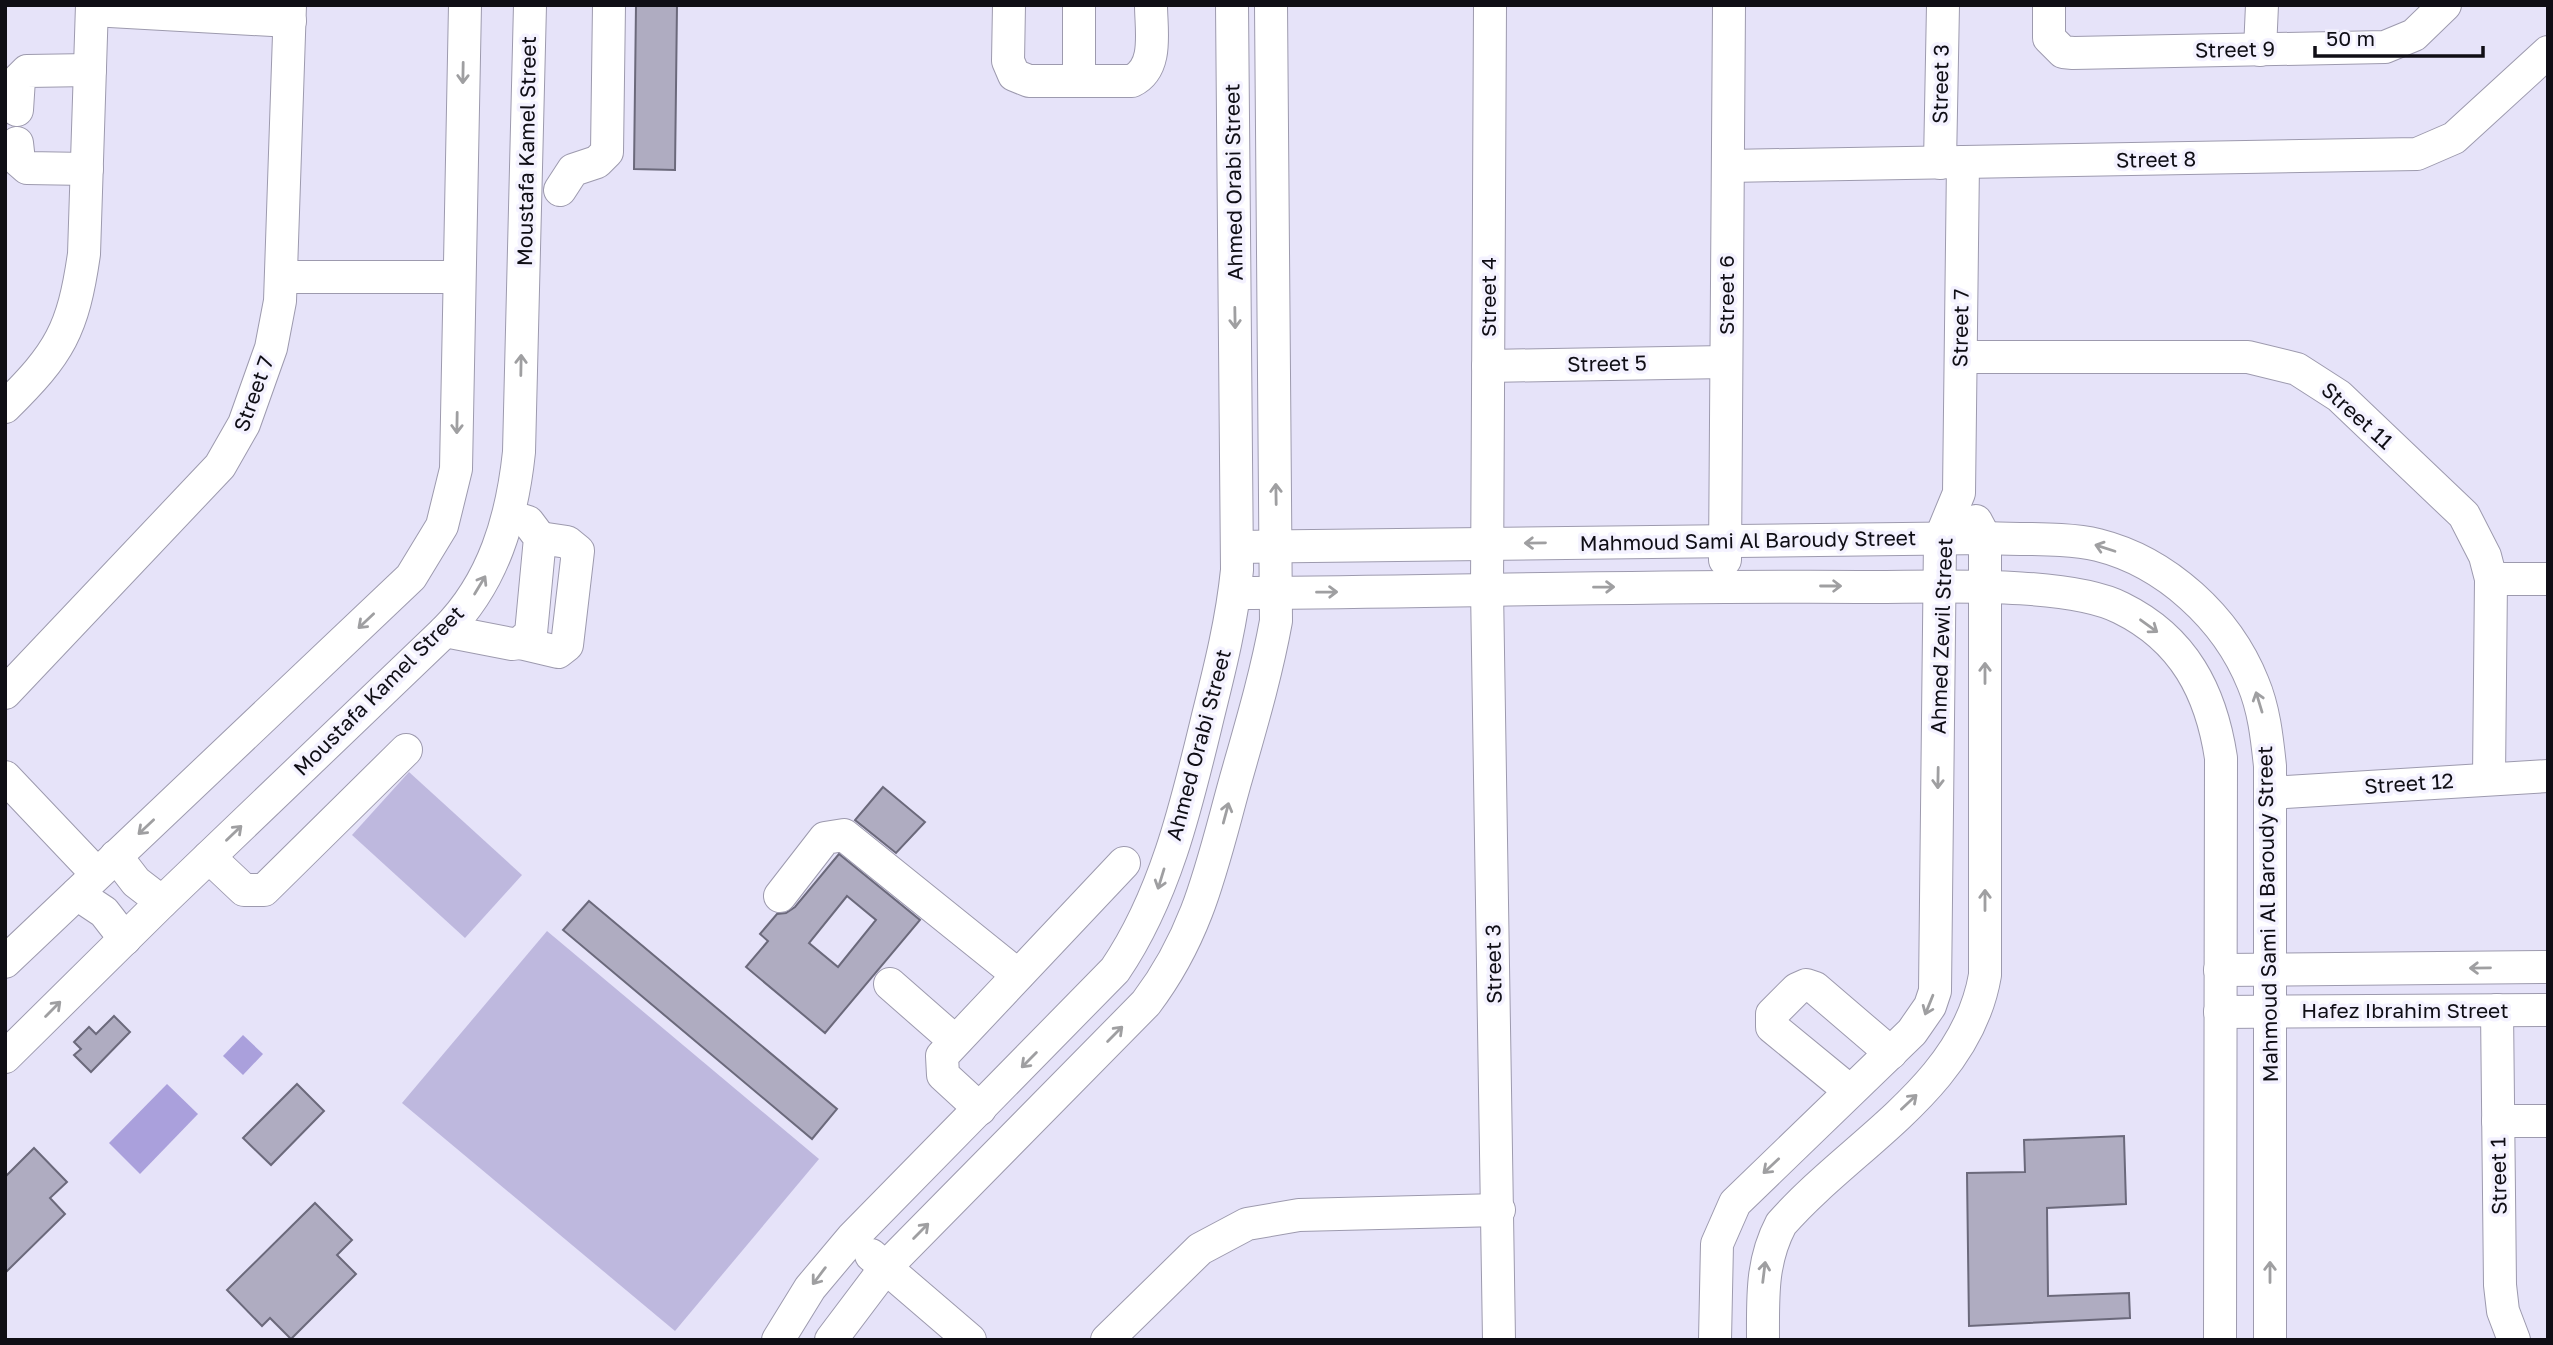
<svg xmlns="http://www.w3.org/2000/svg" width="2553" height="1345" viewBox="0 0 2553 1345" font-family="'Golos Text',sans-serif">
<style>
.green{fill:#beb8de}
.water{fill:#aaa0dc}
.building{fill:#afacc1;stroke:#6b697b;stroke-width:2;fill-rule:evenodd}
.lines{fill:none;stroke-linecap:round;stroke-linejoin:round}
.minor-casing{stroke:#9d9aae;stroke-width:34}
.minor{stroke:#fff;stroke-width:32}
.oneway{stroke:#9f9fa1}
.labels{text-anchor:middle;stroke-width:7;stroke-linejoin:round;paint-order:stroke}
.street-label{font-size:21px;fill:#0f0e15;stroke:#f4f2ff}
</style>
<rect width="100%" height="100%" fill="#e6e3f9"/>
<!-- green -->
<g class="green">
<polygon points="409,772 522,875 465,938 352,835"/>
<polygon points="547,931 819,1159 675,1331 402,1103"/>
</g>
<!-- water -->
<g class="water">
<polygon points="243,1035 263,1054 243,1075 223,1056"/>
<polygon points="167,1084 198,1114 140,1174 109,1143"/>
</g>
<!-- building -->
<g class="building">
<polygon points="636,5 677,5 675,170 634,169"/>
<polygon points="883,787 925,822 896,853 855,820"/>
<path d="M 839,854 L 920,920 L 825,1033 L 746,967 L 768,941 L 760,934 L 777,914 L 786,913 L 795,907 ZM 847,896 L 876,920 L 838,967 L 809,943 Z"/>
<polygon points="589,901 837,1109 812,1139 563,930"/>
<polygon points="114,1016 130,1032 91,1072 74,1055 81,1049 74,1042 89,1027 96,1034"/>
<polygon points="297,1084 324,1111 271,1165 243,1138"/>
<polygon points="2124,1136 2126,1204 2047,1208 2048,1296 2129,1293 2130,1318 1969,1326 1967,1173 2025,1172 2024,1140"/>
<polygon points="34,1148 67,1182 50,1198 65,1214 5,1273 5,1177"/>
<polygon points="315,1203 352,1240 337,1255 356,1274 291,1339 270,1318 262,1326 227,1290"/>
</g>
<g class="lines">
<!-- minor casing -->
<g class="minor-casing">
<g id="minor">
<path d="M 1009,5 L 1008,61 L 1014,75 L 1029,81 L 1132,81 C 1159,68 1151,30 1151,5"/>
<polyline points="1079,5 1079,81"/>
<polyline points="1490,5 1487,589 1499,1340"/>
<polyline points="2049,5 2049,38 2063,52 2073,53 2385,47 2414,35 2445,5"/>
<polyline points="92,10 290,21"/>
<polyline points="2260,50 2262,5"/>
<polyline points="17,110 19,79 27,71 90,70"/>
<polyline points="17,143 19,161 27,168 87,169"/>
<polyline points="1940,163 1943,5"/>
<polyline points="1728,166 2417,154 2454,138 2548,52"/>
<polyline points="560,190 573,170 597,162 607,152 609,5"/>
<polyline points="281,277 459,277"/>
<polyline points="1961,357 2248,357 2297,369 2339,396 2464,515 2485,556 2491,579 2489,778"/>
<polyline points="1488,366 1726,362"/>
<path d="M 5,407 C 60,353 73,330 84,254 L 92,5"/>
<path d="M 1238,547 L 1985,538 C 2020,540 2065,537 2098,545 C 2166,562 2227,618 2253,683 C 2264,709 2267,738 2270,766 L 2270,1340"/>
<polyline points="1725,560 1729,5"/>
<polyline points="2491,579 2548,579"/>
<path d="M 1235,593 C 1448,592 1661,585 1874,587 C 1937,587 2068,581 2121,608 C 2184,639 2211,692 2221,758 L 2220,1340"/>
<polyline points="445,631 512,644 520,643 531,633 540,538 528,522 509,516"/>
<polyline points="520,643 558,652 567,645 578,551 567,542 540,538"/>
<polyline points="5,693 220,466 244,424 271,348 280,301 290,5"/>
<polyline points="5,777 97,874"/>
<polyline points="2270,793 2548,776"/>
<polyline points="116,856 136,882 162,902"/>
<polyline points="209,857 244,890 264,890 406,750"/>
<polyline points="77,894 104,912 125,939"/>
<polyline points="780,896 825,838 844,835 1018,975"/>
<polyline points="5,962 411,577 442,526 456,469 465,5"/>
<polyline points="2220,970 2548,967"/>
<polyline points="890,984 955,1041"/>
<polyline points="2497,1010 2500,1285 2503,1311 2514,1340"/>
<polyline points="2220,1012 2548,1010"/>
<path d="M 5,1057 L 162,902 L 445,631 C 494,582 512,518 519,452 L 530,5"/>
<polyline points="1850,1091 1772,1027 1772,1014 1797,989 1806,985 1815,988 1891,1053"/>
<polyline points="980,1109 943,1075 942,1056 1124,863"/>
<polyline points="2498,1121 2548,1121"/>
<polyline points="871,1255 970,1340"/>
<path d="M 778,1340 L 810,1288 L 852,1238 L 1115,970 C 1166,895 1187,803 1208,716 C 1220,668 1232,620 1237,570 L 1232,5"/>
<path d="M 831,1340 L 886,1267 L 1146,1003 C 1199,933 1212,865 1235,782 C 1250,729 1266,676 1276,621 L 1271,5"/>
<polyline points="1107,1340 1200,1249 1247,1224 1299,1215 1499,1210"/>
<polyline points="1715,1340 1717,1244 1735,1203 1912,1032 1930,1006 1935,991 1940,539 1959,493 1963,162"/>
<path d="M 1763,1340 C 1763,1298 1761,1262 1781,1224 C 1851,1144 1966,1087 1985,975 L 1985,538 L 1976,521"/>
</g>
</g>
<!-- minor -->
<use href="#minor" class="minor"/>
</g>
<!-- one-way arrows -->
<defs><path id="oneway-shaft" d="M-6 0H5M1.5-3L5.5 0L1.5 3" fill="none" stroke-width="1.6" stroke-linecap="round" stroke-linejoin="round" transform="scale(1.75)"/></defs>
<g class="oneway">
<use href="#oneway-shaft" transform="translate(463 73) rotate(91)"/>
<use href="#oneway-shaft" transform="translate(1235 318) rotate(89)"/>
<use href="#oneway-shaft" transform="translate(521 365) rotate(-89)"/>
<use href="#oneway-shaft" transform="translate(457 423) rotate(91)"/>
<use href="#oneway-shaft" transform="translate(1276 494) rotate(-91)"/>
<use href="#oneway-shaft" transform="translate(1535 543) rotate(179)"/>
<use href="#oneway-shaft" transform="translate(2105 548) rotate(-162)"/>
<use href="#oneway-shaft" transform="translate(480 585) rotate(-59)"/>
<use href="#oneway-shaft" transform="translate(1831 586)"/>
<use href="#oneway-shaft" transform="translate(1604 587) rotate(-1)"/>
<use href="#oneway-shaft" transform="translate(1327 592) rotate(-1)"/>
<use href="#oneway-shaft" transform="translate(366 621) rotate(137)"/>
<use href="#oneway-shaft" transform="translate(2149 626) rotate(36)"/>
<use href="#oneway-shaft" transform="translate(1985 673) rotate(-90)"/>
<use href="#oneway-shaft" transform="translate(2259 702) rotate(-107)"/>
<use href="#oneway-shaft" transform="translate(1938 778) rotate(91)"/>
<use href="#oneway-shaft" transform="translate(1226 813) rotate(-75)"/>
<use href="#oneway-shaft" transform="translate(146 827) rotate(137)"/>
<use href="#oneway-shaft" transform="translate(234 833) rotate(-44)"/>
<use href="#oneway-shaft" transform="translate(1161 879) rotate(107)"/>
<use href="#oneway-shaft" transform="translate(1985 900) rotate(-90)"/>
<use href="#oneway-shaft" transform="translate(2480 968) rotate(179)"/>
<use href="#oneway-shaft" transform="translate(1929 1005) rotate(112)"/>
<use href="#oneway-shaft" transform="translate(53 1009) rotate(-45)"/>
<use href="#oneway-shaft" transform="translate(1115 1034) rotate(-45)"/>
<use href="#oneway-shaft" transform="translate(1029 1060) rotate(135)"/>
<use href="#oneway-shaft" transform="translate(1909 1102) rotate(-43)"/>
<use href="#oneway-shaft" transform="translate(1771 1166) rotate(137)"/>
<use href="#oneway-shaft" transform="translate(921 1231) rotate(-45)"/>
<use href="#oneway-shaft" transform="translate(1764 1272) rotate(-83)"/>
<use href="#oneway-shaft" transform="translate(2270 1272) rotate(-90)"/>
<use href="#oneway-shaft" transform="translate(819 1276) rotate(127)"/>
</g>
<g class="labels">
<!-- street labels -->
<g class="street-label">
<text transform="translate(2235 50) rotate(-1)" y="7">Street 9</text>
<text transform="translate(1941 84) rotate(-89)" y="7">Street 3</text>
<text transform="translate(527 151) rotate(-89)" y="7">Moustafa Kamel Street</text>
<text transform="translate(2156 160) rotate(-1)" y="7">Street 8</text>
<text transform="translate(1234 182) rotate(-91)" y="7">Ahmed Orabi Street</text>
<text transform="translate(1727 295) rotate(-90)" y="7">Street 6</text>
<text transform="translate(1489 297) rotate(-90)" y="7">Street 4</text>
<text transform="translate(1961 328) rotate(-89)" y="7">Street 7</text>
<text transform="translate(1607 364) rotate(-1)" y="7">Street 5</text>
<text transform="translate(254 394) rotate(-70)" y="7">Street 7</text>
<text transform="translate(2357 416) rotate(42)" y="7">Street 11</text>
<text transform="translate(1748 541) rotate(-1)" y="7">Mahmoud Sami Al Baroudy Street</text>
<text transform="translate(1942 636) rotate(-88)" y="7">Ahmed Zewil Street</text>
<text transform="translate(379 691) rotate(-45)" y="7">Moustafa Kamel Street</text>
<text transform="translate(1199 745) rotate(-75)" y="7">Ahmed Orabi Street</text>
<text transform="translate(2409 784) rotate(-4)" y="7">Street 12</text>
<text transform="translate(2268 914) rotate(-91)" y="7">Mahmoud Sami Al Baroudy Street</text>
<text transform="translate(1494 964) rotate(-91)" y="7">Street 3</text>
<text x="2405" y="1018">Hafez Ibrahim Street</text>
<text transform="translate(2499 1176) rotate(-91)" y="7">Street 1</text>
</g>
</g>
<!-- border -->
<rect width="2553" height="1345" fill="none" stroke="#0f0e15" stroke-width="14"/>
<!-- scale -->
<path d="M2315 46v10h168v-10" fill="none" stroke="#0f0e15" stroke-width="3.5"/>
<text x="2326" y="46" font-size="21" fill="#0f0e15" stroke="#f4f2ff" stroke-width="5" paint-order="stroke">50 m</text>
</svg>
